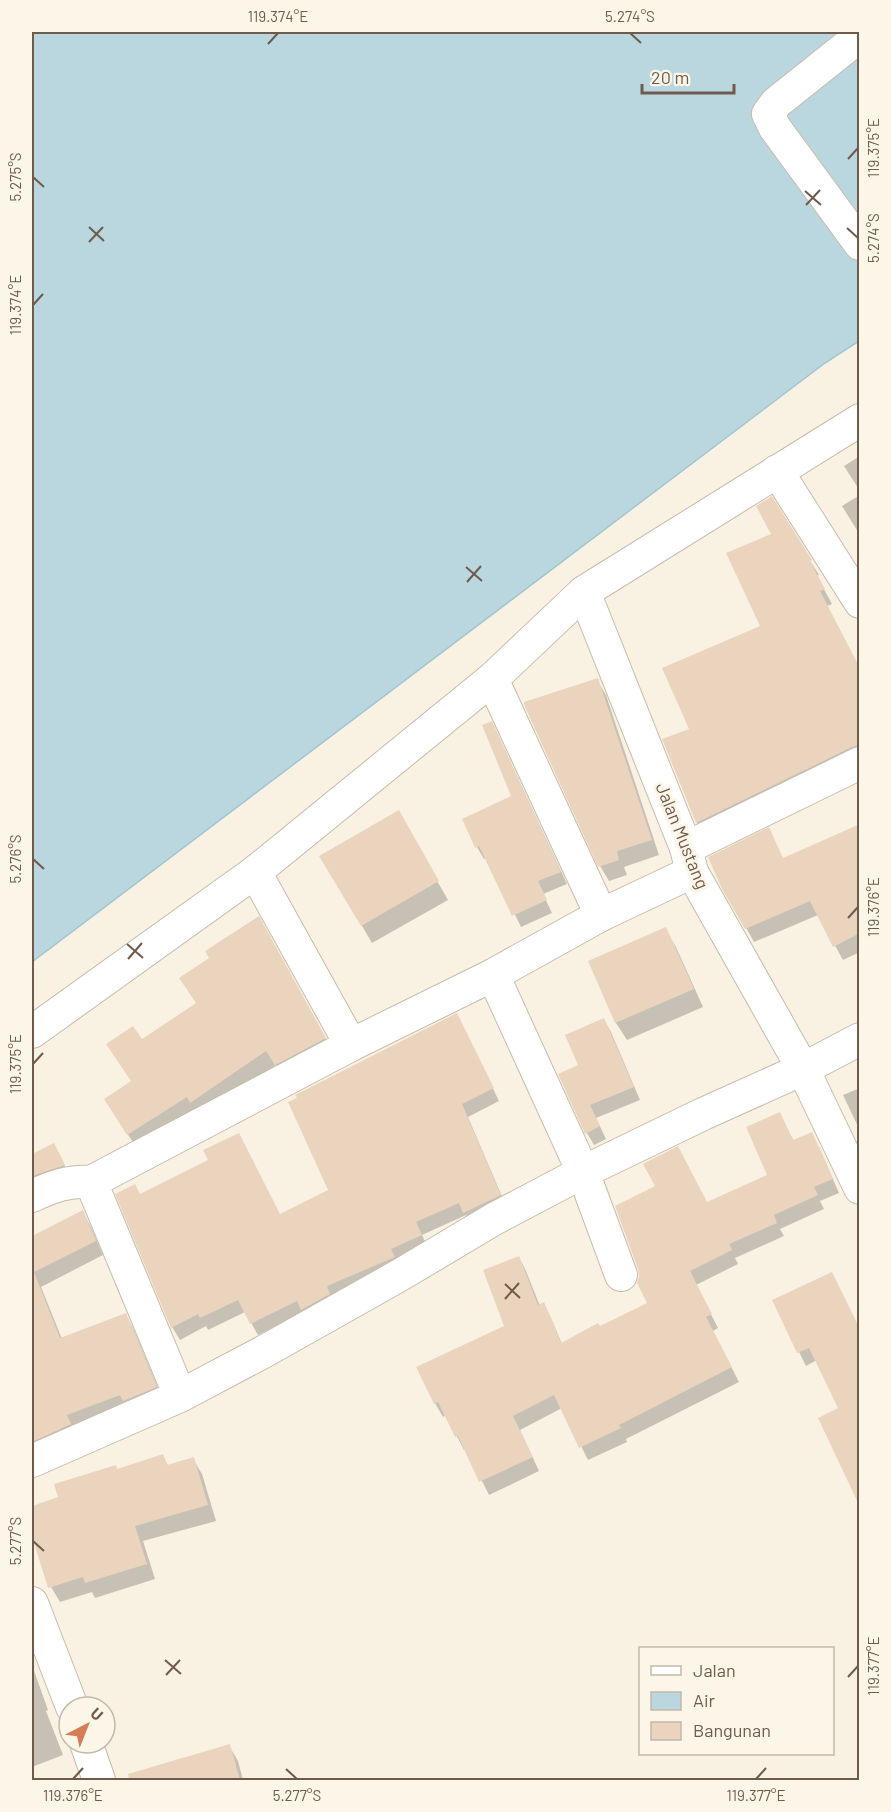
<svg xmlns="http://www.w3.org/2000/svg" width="891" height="1812" viewBox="0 0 891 1812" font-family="Barlow,sans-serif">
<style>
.water{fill:#bad7e0;stroke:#a2c5d0;stroke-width:1.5}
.shadow{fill:#0003}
.building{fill:#ebd4be}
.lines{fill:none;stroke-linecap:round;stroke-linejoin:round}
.street-casing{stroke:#c8baab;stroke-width:34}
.street{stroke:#fff;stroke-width:32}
.ticks{fill:none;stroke:#6e5b4c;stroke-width:2}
.labels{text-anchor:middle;stroke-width:6;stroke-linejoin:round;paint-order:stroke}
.street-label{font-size:18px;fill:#6e5b4c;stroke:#fcf6e9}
.neatline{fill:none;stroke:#6e5b4c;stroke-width:2}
.ticks-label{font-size:15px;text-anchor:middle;fill:#6e5b4c}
</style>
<rect width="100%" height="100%" fill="#f9f2e3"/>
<!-- water -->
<polygon class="water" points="32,32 859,32 859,341 825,363 32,962"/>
<!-- shadow -->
<g class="shadow">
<polygon points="860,456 860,491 844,466"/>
<polygon points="860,495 860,535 842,506"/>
<polygon points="771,498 819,575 817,576 832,604 827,606 860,670 860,761 705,837 697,823 664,740 691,730 762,627 773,534"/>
<polygon points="597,680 606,695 659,855 624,867 627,875 609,881 600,866"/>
<polygon points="498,735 567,884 543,894 552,913 521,927 487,857 484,859 477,847 513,796"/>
<polygon points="398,813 448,900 372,943 321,856"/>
<polygon points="768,829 783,859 860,923 860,952 843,960 818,915 754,942 724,888"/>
<polygon points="258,918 333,1052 284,1078 276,1065 200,1116 137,1148 114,1114 132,1082 142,1041 197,1004"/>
<polygon points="665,929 676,947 703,1007 627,1040 616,1023 590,962"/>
<polygon points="604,1020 611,1032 640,1100 596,1118 606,1139 594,1145 587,1133 580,1066"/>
<polygon points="463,1027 499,1101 468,1117 507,1208 472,1225 466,1215 422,1235 428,1248 258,1335 245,1312 208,1330 206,1326 180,1340 172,1327 140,1196 280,1216 330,1191"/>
<polygon points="860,1088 860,1131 843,1095"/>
<polygon points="779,1114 794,1141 819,1147 839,1193 820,1201 824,1209 780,1229 784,1236 735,1258 738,1264 696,1285 718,1328 713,1331 739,1382 626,1439 627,1442 588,1460 562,1408 520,1430 539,1471 489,1495 466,1449 464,1450 446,1415 443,1417 435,1403 506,1327 519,1257 526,1271 540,1306 544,1304 551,1318 562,1344 599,1328 649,1304 707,1204 769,1175"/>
<polygon points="32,1150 34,1155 60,1156 70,1177 32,1191"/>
<polygon points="83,1212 90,1225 103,1255 41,1287 62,1339 125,1315 133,1328 163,1400 32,1458 32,1238"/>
<polygon points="774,1301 857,1325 860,1324 860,1480 840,1409 817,1360 806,1366"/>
<polygon points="163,1456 168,1466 193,1459 202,1474 216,1521 143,1541 155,1579 95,1598 92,1592 60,1602 51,1587 32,1537 32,1507 60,1498 117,1470"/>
<polygon points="32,1665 48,1710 46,1711 63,1755 32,1767"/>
<polygon points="229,1746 238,1761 243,1780 169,1780 164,1765"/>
</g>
<!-- building -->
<g class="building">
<polygon points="772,496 812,560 810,561 825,589 820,591 860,668 860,745 852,747 696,823 662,739 689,729 662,668 760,626 726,553 771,534 756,506"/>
<polygon points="598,678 652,840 617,851 619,860 598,867 525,707 524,702"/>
<polygon points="492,721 561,872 538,881 547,900 512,916 479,846 475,848 462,819 511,796 482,725"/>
<polygon points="399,810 439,881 361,926 319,856"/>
<polygon points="860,824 860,933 833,947 810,901 745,929 722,889 708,857 769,827 783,858"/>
<polygon points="259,916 326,1038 275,1065 266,1051 190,1103 187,1097 127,1135 104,1099 131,1081 106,1044 133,1026 142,1039 196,1003 179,978 209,958 205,951"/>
<polygon points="666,927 694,989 615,1023 588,961"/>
<polygon points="457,1013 494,1088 462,1104 501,1195 463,1213 459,1203 416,1222 422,1235 391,1249 395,1257 327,1286 330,1294 301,1310 297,1301 250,1324 238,1300 200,1318 198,1314 171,1328 115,1194 135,1184 140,1194 208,1160 203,1150 239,1133 280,1214 328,1190 288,1102 297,1098 295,1095"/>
<polygon points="604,1018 634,1087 590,1105 600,1126 585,1134 558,1074 578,1065 565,1035"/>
<polygon points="780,1112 793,1140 812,1132 833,1179 814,1187 818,1195 774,1215 777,1223 729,1244 732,1250 690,1271 712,1314 706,1317 732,1367 619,1425 621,1428 579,1448 554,1395 513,1416 533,1457 479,1482 458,1436 455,1437 438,1402 434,1404 416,1367 504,1326 483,1270 519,1256 538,1305 544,1302 561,1343 598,1323 600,1326 647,1303 637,1283 639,1277 638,1269 615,1206 655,1186 643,1164 678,1146 707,1202 767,1175 746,1127"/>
<polygon points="54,1143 65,1165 32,1176 32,1154"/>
<polygon points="83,1210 96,1241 34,1272 60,1338 126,1313 157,1387 123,1401 120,1395 67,1415 71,1424 32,1442 32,1236"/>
<polygon points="832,1272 860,1329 860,1507 818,1418 838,1408 809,1348 797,1353 772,1300"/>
<polygon points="163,1454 167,1465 194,1457 208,1505 135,1526 147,1564 85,1583 83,1577 48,1588 32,1536 32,1506 58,1497 54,1484 116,1465 117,1469"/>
<polygon points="230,1744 240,1780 129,1780 128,1774"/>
</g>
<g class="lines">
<!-- street casing -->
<g class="street-casing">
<g id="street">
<polyline points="860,36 776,103 768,114 775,128 860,244"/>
<polyline points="777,471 860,602"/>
<polyline points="584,592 686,848 692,872 803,1069 860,1188"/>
<polyline points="492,679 601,915"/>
<polyline points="686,848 860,763"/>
<polyline points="255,872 351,1045"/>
<polyline points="493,975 583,1172 621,1275"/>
<polyline points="32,1032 255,872 492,679 584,592 860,420"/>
<polyline points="91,1182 180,1396"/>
<path d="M 32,1196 C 51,1187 70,1180 91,1182 L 351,1045 L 493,975 L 601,915 L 692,872"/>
<polyline points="32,1461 180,1396 265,1351 400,1275 494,1219 583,1172 703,1114 803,1069 860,1039"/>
<polyline points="32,1603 72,1707"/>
<polyline points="86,1743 99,1780"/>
</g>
</g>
<!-- street -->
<use href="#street" class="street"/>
</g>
<!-- ticks -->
<path class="ticks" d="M 630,33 L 641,43M 268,44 L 278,33M 848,159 L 858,148M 33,177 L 44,187M 805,191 L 821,205M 806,205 L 820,190M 89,227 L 104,241M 847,228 L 858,238M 89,242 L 103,227M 33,305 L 43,294M 466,567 L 482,581M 467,582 L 481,566M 33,859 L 44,869M 848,918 L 858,907M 127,944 L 143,958M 128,959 L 142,943M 33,1064 L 43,1053M 505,1284 L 520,1298M 505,1299 L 519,1283M 33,1541 L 44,1551M 165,1660 L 181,1674M 166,1675 L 180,1660M 848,1677 L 858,1666M 286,1769 L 297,1779M 73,1779 L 83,1768M 756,1779 L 766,1768"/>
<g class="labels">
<!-- street labels -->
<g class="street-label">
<text transform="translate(682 836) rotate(68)" y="6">Jalan Mustang</text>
</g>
</g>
<!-- border -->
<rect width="891" height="1812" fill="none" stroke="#fcf6e9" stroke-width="66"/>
<!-- legend -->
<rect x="639" y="1647" width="195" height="108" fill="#fcf6e9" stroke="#c3b8aa" stroke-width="1.5"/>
<rect x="651" y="1666" width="30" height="9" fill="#ffffff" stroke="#c3b8aa" stroke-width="1.5"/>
<text x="693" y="1677" font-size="18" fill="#6e5b4c">Jalan</text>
<rect x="651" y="1692" width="30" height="18" fill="#bad7e0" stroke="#c3b8aa" stroke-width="1.5"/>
<text x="693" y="1707" font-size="18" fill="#6e5b4c">Air</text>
<rect x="651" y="1722" width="30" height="18" fill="#ebd4be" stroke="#c3b8aa" stroke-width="1.5"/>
<text x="693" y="1737" font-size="18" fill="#6e5b4c">Bangunan</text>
<!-- north arrow -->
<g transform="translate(87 1725) rotate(42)"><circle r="28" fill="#fcf6e9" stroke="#c3b8aa" stroke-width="1.5"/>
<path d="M0-4.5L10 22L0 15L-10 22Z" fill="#d57d56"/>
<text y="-9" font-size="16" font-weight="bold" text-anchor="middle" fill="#6e5b4c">U</text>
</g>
<!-- scale -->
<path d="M642 84v9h92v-9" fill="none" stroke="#6e5b4c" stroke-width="3"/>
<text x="651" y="84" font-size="18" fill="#6e5b4c" stroke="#fcf6e9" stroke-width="4.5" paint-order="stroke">20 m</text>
<rect x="33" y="33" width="825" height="1746" class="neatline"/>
<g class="ticks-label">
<text x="278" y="22">119.374°E</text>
<text x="630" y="22">5.274°S</text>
<text transform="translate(874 148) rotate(-90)" y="5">119.375°E</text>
<text transform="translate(16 177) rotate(-90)" y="5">5.275°S</text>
<text transform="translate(874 238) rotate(-90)" y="5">5.274°S</text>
<text transform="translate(16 305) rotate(-90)" y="5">119.374°E</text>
<text transform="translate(16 859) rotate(-90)" y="5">5.276°S</text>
<text transform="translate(874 907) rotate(-90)" y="5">119.376°E</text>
<text transform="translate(16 1064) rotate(-90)" y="5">119.375°E</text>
<text transform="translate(16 1541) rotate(-90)" y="5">5.277°S</text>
<text transform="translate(874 1666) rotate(-90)" y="5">119.377°E</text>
<text x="73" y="1801">119.376°E</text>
<text x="297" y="1801">5.277°S</text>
<text x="756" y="1801">119.377°E</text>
</g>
</svg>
